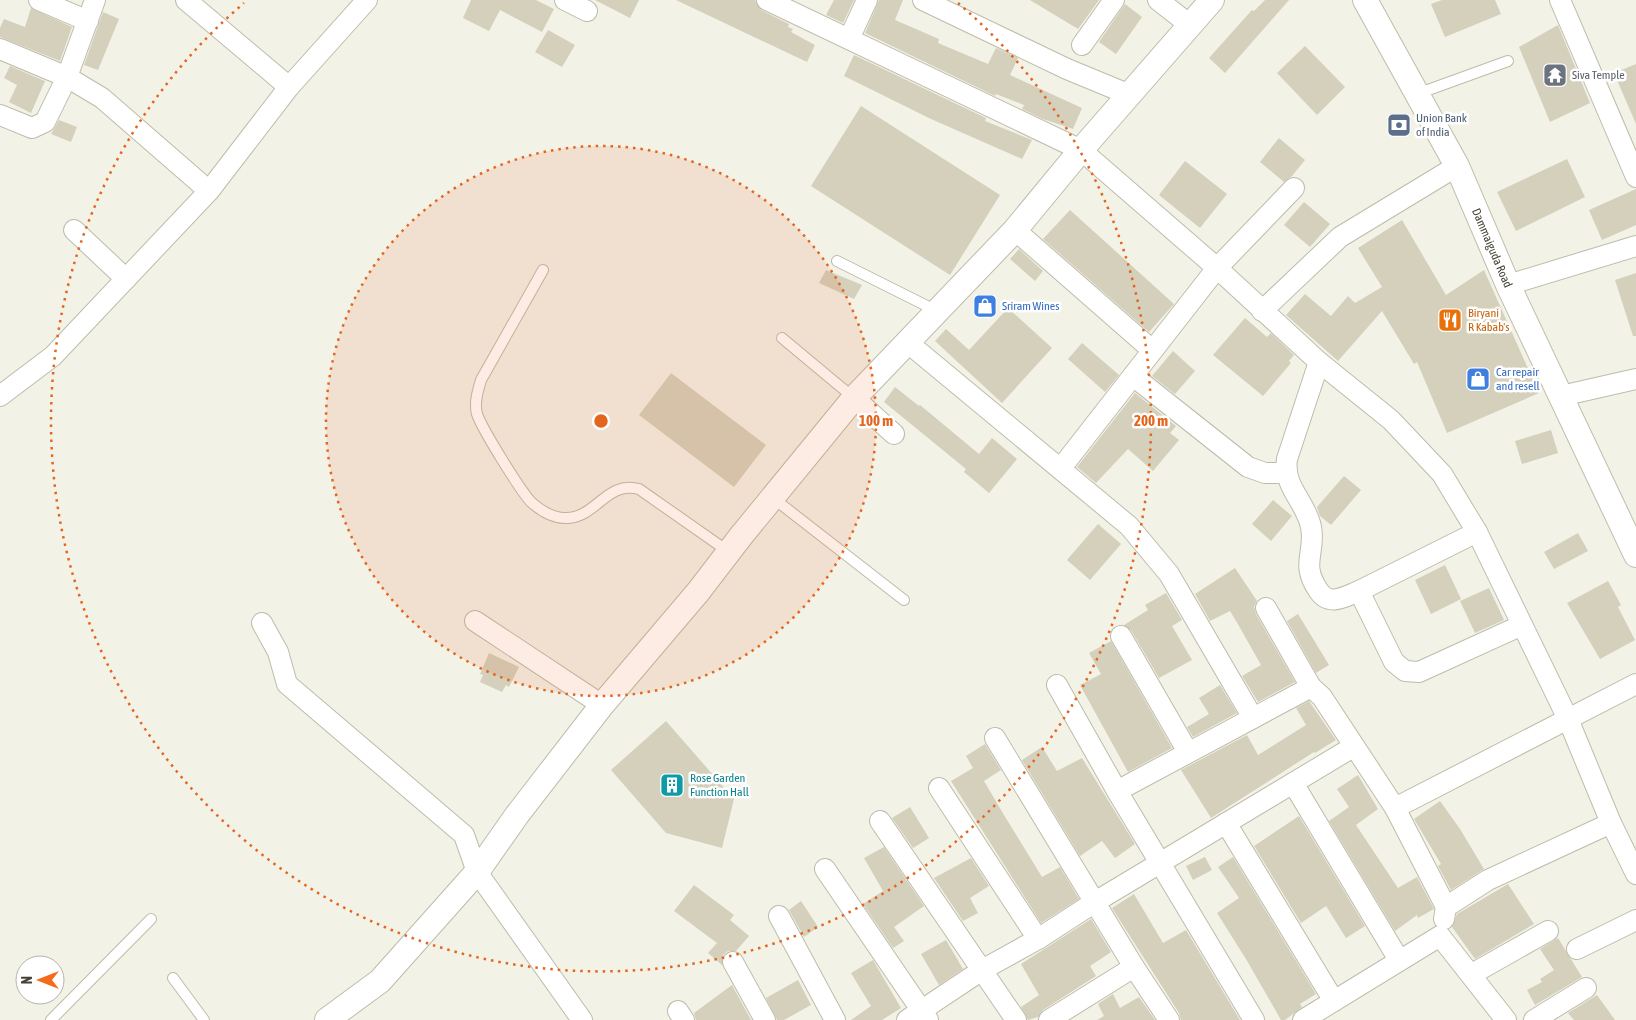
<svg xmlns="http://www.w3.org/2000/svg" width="1636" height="1020" viewBox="0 0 1636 1020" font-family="'Asap Condensed',sans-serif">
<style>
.building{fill:#d4d0bc}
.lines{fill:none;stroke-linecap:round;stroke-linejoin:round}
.service-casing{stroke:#bebca9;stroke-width:12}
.minor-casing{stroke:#bebca9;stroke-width:22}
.tertiary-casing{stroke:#bebca9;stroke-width:26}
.service{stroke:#fff;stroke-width:10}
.minor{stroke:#fff;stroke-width:20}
.tertiary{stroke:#fff;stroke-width:24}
.ring{fill:none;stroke:#e4661e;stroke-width:2.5;stroke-dasharray:2.5 5}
.labels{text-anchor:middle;stroke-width:5;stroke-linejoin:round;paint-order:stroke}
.worship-label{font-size:12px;fill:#5b616d;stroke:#fff;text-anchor:start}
.service-label{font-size:12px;fill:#4e5e75;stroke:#fff;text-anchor:start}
.street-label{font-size:12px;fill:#464336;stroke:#fff}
.shop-label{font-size:12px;fill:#366cbe;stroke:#fff;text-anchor:start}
.food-label{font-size:12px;fill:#c56008;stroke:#fff;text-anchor:start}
.culture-label{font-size:12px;fill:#0d838f;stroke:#fff;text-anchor:start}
.centre{fill:#e4661e;stroke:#fff;stroke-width:2.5}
.ring-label{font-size:15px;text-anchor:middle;font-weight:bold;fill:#e4661e;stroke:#fff;stroke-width:5;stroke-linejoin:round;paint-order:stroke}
</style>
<rect width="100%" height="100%" fill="#f3f2e7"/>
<!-- building -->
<g class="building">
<polygon points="471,0 536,0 554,9 542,32 500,10 489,31 463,18"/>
<polygon points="595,0 639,0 630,18"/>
<polygon points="676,0 755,0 761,10 789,24 788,27 793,29 791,32 815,45 807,62"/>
<polygon points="834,0 854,0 843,23 826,15"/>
<polygon points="879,0 903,0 895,20 939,39 938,43 988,64 996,48 1018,58 1010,75 1082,108 1073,129 1043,119 1022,109 1024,105 996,94 995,96 865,33"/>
<polygon points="1030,0 1099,0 1078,29"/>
<polygon points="1265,0 1289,0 1225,73 1209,58 1252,10 1254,11"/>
<polygon points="1442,0 1495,0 1501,14 1445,37 1431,4"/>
<polygon points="1125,4 1142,17 1116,54 1099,42"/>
<polygon points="31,8 72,27 60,61 0,37 0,28 4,19 25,27"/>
<polygon points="103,12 119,19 98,70 84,65"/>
<polygon points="1558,25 1590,103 1550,122 1519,47"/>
<polygon points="548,30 575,45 562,67 535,52"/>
<polygon points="1305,46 1345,87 1317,115 1277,73"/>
<polygon points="854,55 986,118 985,121 1032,140 1022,159 931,119 844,76"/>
<polygon points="1636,64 1636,124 1614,73"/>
<polygon points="10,66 45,81 31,113 9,102 17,85 4,78"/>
<polygon points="861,106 1000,195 950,275 811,186"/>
<polygon points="59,120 77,127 71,142 51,134"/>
<polygon points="1279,138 1305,160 1292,176 1284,182 1260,162"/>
<polygon points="1567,159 1585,197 1516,231 1497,192"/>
<polygon points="1185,161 1227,194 1200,228 1159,195"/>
<polygon points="1636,189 1636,225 1602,240 1589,210"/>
<polygon points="1304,202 1330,224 1310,247 1284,225"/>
<polygon points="1070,210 1174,304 1149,332 1043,239"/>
<polygon points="1402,220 1446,295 1484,270 1539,393 1447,433 1417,362 1414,364 1382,311 1338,361 1286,315 1305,294 1331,316 1348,296 1355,303 1382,287 1358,248"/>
<polygon points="1019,249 1043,271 1035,281 1010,259"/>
<polygon points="826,270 862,285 854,299 819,283"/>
<polygon points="1636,273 1636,336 1633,336 1615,280"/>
<polygon points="1008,308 1052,348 1002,403 935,341 946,329 969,350"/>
<polygon points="1245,318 1267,337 1271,333 1294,355 1289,361 1291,363 1263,396 1213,355"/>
<polygon points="1082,343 1119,375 1105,392 1068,359"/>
<polygon points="1173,351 1195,371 1175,394 1152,376"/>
<polygon points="671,373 766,445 734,487 639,415"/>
<polygon points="895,387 919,406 920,405 979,454 992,438 1017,459 989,493 964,472 966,469 884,402"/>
<polygon points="1135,393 1176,426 1170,433 1179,440 1153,471 1128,449 1096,483 1077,467"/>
<polygon points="1551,430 1558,453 1522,464 1515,441"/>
<polygon points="1344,476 1361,490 1331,525 1320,516 1317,507"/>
<polygon points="1273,500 1292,516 1271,541 1252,524"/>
<polygon points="1098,524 1121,544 1090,580 1067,560"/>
<polygon points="1578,533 1588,551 1554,569 1544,552"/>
<polygon points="1445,565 1461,599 1431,614 1415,580"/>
<polygon points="1235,568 1257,601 1254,607 1256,614 1295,682 1258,702 1242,676 1261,665 1239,626 1230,611 1210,621 1195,594"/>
<polygon points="1608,581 1621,605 1618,607 1635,640 1600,659 1567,603"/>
<polygon points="1489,588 1504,620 1475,633 1460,601"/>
<polygon points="1166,593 1182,620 1172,626 1192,660 1159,678 1131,630 1124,625 1148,610 1145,605"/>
<polygon points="1298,614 1329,665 1316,673 1287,621"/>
<polygon points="1111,641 1172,748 1128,772 1080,685 1101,674 1089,653"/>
<polygon points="489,653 519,667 509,687 506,685 502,692 480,682 483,675 480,674"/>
<polygon points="1220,685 1237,713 1193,737 1187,727 1209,714 1199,698"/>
<polygon points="1309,701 1336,740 1315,753 1314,752 1211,818 1181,770 1247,735 1258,755 1306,725 1296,708"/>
<polygon points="666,721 734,799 722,848 666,833 611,770"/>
<polygon points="985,744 1001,770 984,781 1004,815 1042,877 1060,867 1079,899 1041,923 951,781 973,768 966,756"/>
<polygon points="1042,747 1057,771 1082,758 1135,844 1115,858 1102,841 1080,856 1022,760"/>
<polygon points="1358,775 1378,809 1356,825 1398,888 1417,877 1434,909 1418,918 1417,915 1395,931 1329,821 1349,807 1337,789"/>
<polygon points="1440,801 1460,829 1484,869 1451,890 1438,866 1441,864 1414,819"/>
<polygon points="910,807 929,838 913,848 892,818"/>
<polygon points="1299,816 1365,926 1346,938 1326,906 1301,923 1254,846"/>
<polygon points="884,847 924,906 894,927 904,941 893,948 863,904 883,891 864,858"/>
<polygon points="1205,857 1212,870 1193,880 1186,866"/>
<polygon points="1233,857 1316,994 1300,1004 1302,1007 1285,1020 1281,1020 1246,959 1217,913 1239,898 1218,867"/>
<polygon points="971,858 989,886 970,898 978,913 963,921 934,878"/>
<polygon points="1508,884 1534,924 1475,959 1452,927 1457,914"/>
<polygon points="694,885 734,915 730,920 749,936 736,951 728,951 723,955 722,965 708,953 717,943 674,911"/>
<polygon points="1134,894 1163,943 1186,930 1240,1020 1181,1020 1179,1013 1112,908"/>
<polygon points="801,901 818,927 804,937 789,910"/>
<polygon points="1091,919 1111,952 1090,966 1096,976 1043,1010 1038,1017 1028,1020 1021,1007 1039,995 1021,964"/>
<polygon points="1558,938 1582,977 1535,1005 1527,990 1542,982 1540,979 1554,970 1540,949"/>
<polygon points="946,940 963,969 939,985 921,954"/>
<polygon points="873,960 901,1008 882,1020 851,1020 871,1006 851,973"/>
<polygon points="798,980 811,1005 784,1020 777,1020 766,998"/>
<polygon points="732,985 751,1020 696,1020 694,1013"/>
<polygon points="1113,994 1120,1008 1139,997 1155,1020 1097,1020 1104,1016 1098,1004"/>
<polygon points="1597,995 1615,1020 1574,1020 1568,1013"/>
</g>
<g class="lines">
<!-- service casing -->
<g class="service-casing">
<g id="service">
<polyline points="1417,94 1508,61"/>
<polyline points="837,261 937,311"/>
<path d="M 543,270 L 481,380 C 478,390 474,403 477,414 C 482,429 520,490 531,502 C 540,510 552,518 565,518 C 596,519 606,480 639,489 L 729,552"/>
<polyline points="782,338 854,398"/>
<polyline points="773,498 904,600"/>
<polyline points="173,978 204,1020"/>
<polyline points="51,1020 151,919"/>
</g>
</g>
<!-- minor casing -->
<g class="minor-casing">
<g id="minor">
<polyline points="39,0 88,21"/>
<polyline points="186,0 289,87"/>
<polyline points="565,0 587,11"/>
<polyline points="767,0 1081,150 1217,268 1319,362 1391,420 1442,474 1477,532 1359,591"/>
<polyline points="923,0 1067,69 1130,95"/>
<polyline points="1158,0 1190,25"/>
<polyline points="1560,0 1636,177"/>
<polyline points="849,39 867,0"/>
<polyline points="1082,45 1114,0"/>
<polyline points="0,49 67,77 102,98 209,191"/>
<polyline points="0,115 32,128 45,122 67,77 95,0"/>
<polyline points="74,230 126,279"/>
<polyline points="1015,230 1152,350"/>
<polyline points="1508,285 1636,246"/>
<polyline points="1262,311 1340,237 1457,166"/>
<polyline points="907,342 1129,526 1169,574 1253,718"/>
<path d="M 1319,362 L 1287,459 C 1283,488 1306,501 1311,527 C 1316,553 1300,563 1318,590 C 1329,607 1344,597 1359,591 L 1394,662 L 1405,671 L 1419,672 L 1522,625"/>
<polyline points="1133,376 1248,467 1265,473 1285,473"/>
<polyline points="0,396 53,356 209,191 289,87 367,0"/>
<polyline points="1561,396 1636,379"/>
<polyline points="854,398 894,434"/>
<polyline points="1061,468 1217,268 1294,188"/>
<polyline points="1477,532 1568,719 1611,823 1636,874"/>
<polyline points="1266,608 1311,687"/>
<polyline points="475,621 602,705"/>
<polyline points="262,623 278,652 287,684 464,835 477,872 582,1020"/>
<polyline points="1121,636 1188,752"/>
<polyline points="1057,685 1117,791 1254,1020"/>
<polyline points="995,738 1134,967 1169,1020"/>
<polyline points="1293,783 1399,960"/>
<polyline points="939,788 1038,939"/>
<polyline points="1117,791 1311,687 1322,697 1395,808 1446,907"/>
<polyline points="1395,808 1636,684"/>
<polyline points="880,821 1016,1020"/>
<polyline points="1226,823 1334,1001"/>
<polyline points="825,869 928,1020"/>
<polyline points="779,916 835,1020"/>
<polyline points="1444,919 1446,907 1488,880 1611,823"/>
<polyline points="1577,949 1636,920"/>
<polyline points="733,962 765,1020"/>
<polyline points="1472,974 1548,931"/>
<polyline points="678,1011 684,1020"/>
<polyline points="907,1020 982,970 1038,939 1095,902 1353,747"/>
<polyline points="1049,1020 1134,967"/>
<polyline points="1303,1020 1440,936 1506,1020"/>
<polyline points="1534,1020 1586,988"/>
</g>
</g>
<!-- tertiary casing -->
<g class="tertiary-casing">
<g id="tertiary">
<polyline points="1365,0 1457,166 1508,285 1636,555"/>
<polyline points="327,1020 380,981 477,872 517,815 602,705 698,592 741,536 854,398 1015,230 1081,150 1212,0"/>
</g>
</g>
<!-- service -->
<use href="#service" class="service"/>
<!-- minor -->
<use href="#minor" class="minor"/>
<!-- tertiary -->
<use href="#tertiary" class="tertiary"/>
</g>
<!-- distance rings -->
<circle cx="601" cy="421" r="275" fill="#e4661e" fill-opacity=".12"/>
<g class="ring">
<circle cx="601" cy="421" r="275"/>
<path d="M958 3A550 550 0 1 1 244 3"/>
</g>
<!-- icons -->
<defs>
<g id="temple-square" transform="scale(1.25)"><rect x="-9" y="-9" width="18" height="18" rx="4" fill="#6b7280" stroke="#fff"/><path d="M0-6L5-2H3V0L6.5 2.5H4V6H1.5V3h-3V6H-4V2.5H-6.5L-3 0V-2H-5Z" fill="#fff"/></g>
<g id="bank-square" transform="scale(1.25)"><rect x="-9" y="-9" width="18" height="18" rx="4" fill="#5c6f8a" stroke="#fff"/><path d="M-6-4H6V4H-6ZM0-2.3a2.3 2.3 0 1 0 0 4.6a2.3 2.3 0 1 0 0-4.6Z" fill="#fff"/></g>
<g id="shop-square" transform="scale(1.25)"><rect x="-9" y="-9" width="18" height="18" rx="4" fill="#3f7fe0" stroke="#fff"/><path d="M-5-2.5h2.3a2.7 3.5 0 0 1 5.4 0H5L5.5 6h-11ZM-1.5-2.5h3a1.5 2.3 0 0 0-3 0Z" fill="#fff"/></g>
<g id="restaurant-square" transform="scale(1.25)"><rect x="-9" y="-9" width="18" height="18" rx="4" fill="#e8710a" stroke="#fff"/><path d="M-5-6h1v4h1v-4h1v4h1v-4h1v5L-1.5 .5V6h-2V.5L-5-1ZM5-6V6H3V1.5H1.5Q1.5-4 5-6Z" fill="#fff"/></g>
<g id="building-square" transform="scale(1.25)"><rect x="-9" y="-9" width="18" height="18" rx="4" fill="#0f9aa8" stroke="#fff"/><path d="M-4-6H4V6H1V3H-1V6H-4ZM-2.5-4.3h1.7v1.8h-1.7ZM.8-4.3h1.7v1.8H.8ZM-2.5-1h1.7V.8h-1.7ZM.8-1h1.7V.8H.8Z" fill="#fff"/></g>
</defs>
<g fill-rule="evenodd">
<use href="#temple-square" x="1555" y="75"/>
<use href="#bank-square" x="1399" y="125"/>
<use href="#shop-square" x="985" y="306"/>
<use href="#restaurant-square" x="1450" y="320"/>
<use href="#shop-square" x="1478" y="379"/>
<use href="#building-square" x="672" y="785"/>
</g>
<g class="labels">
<!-- worship labels -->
<g class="worship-label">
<text x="1572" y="79">Siva Temple</text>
</g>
<!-- service labels -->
<g class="service-label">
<text x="1416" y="122">Union Bank<tspan x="1416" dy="14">of India</tspan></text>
</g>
<!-- street labels -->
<g class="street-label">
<text transform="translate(1492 248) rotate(67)" y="4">Dammaiguda Road</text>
</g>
<!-- shop labels -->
<g class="shop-label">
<text x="1002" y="310">Sriram Wines</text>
<text x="1496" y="376">Car repair<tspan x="1496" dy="14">and resell</tspan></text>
</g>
<!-- food labels -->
<g class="food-label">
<text x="1468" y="317">Biryani<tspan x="1468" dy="14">R Kabab's</tspan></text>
</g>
<!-- culture labels -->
<g class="culture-label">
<text x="690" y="782">Rose Garden<tspan x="690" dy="14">Function Hall</tspan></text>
</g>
</g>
<circle cx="601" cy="421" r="8" class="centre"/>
<g class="ring-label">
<text x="876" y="426">100 m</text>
<text x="1151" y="426">200 m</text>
</g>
<!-- north arrow -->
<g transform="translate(40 980) rotate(270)"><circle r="24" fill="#ffffff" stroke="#b5b4af"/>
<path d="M0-4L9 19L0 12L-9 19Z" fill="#f66a1b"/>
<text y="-8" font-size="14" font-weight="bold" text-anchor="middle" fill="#464336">N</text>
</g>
</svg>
